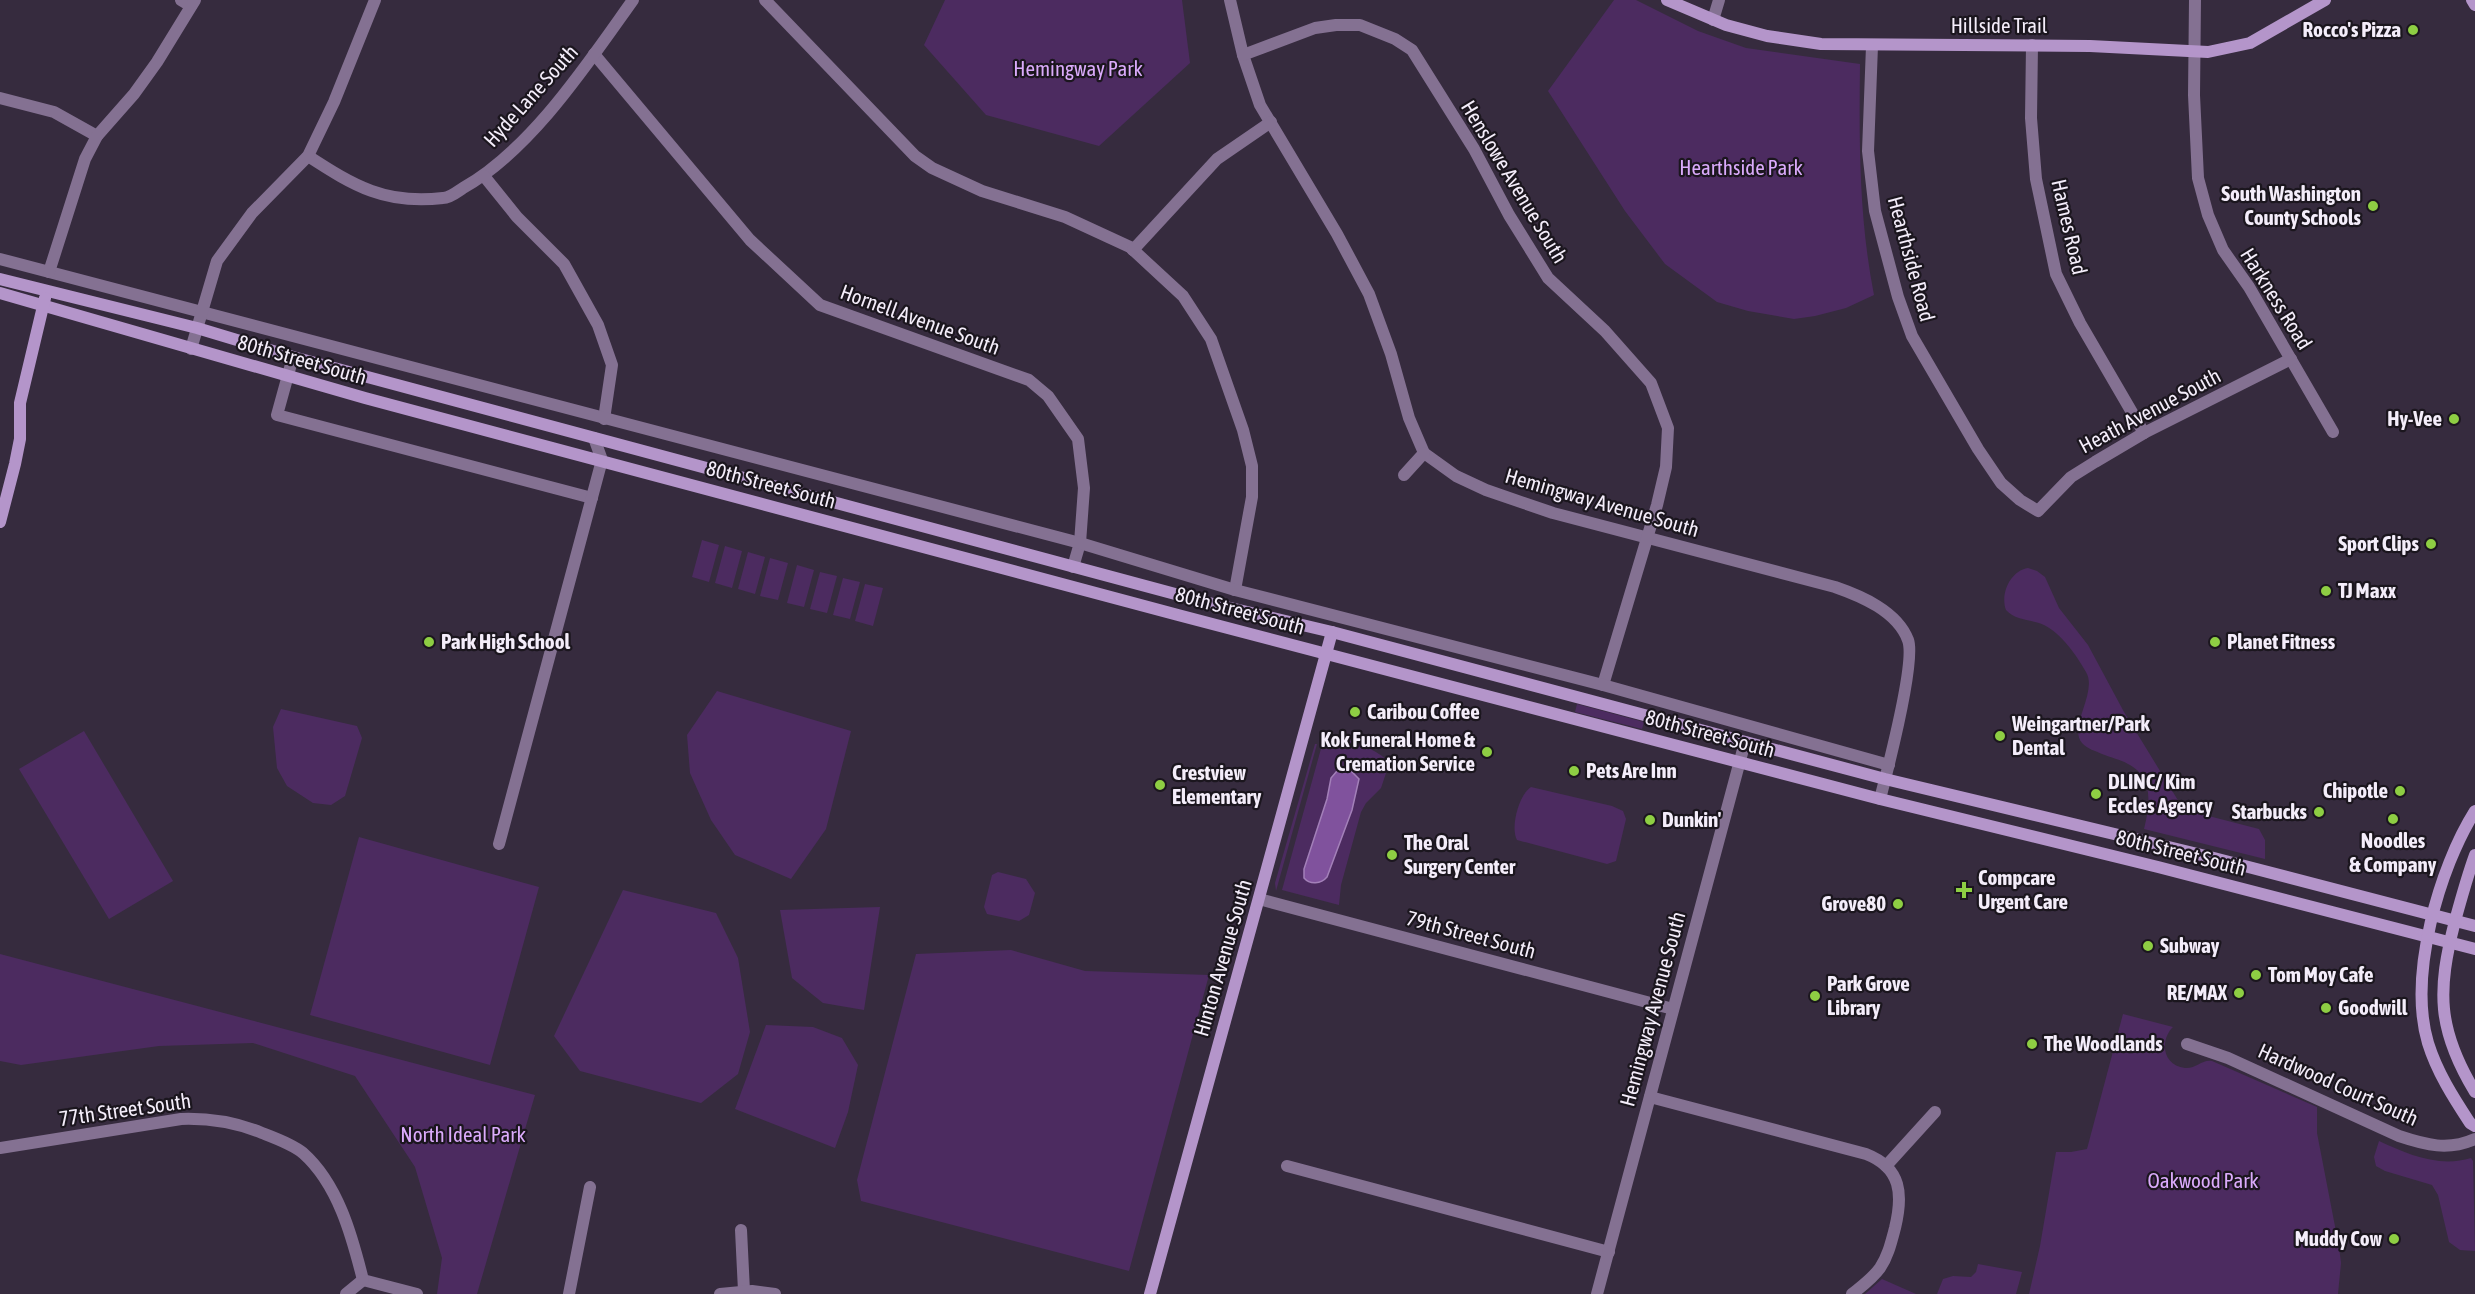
<svg xmlns="http://www.w3.org/2000/svg" width="2475" height="1294" viewBox="0 0 2475 1294" font-family="'Asap Condensed',sans-serif">
<style>
.green{fill:#4c2b60}
.water{fill:#80529d;stroke:#a380b9;stroke-width:1.5}
.lines{fill:none;stroke-linecap:round;stroke-linejoin:round}
.street{stroke:#847192;stroke-width:12}
.secondary{stroke:#b495ca;stroke-width:12}
.poi-dot{fill:#8ece43;stroke:#1b161e;stroke-width:2}
.labels{text-anchor:middle;stroke-width:4.5;stroke-linejoin:round;paint-order:stroke}
.street-label{font-size:21px;fill:#f4edfa;stroke:#1b161e}
.poi-label{font-size:21px;font-weight:bold;fill:#f4edfa;stroke:#1b161e;text-anchor:start}
.park-label{font-size:21px;fill:#dbabfc;stroke:#1b161e}
</style>
<rect width="100%" height="100%" fill="#362b3e"/>
<!-- green -->
<g class="green">
<polygon points="945,0 1182,0 1190,63 1099,146 986,115 924,45"/>
<path d="M 1614,0 L 1636,0 L 1698,31 L 1746,48 L 1860,64 C 1859,141 1859,219 1874,295 L 1846,308 L 1815,316 L 1794,319 L 1748,311 L 1717,302 L 1665,264 L 1625,211 L 1548,91 Z"/>
<polygon points="702,540 719,545 709,582 692,577"/>
<polygon points="725,546 742,551 732,588 715,583"/>
<polygon points="748,552 765,557 755,594 738,589"/>
<polygon points="770,558 788,563 778,600 760,596"/>
<polygon points="797,565 814,570 804,607 787,603"/>
<path d="M 2028,568 L 2037,571 L 2045,577 L 2059,608 L 2088,645 L 2124,712 L 2179,802 L 2197,813 L 2259,829 L 2265,840 L 2265,859 L 2144,829 C 2150,805 2154,777 2128,764 C 2120,759 2111,758 2102,754 C 2096,751 2087,749 2082,743 C 2068,727 2098,692 2086,672 C 2077,656 2061,633 2044,625 C 2031,619 2016,621 2006,610 C 2000,594 2010,571 2028,568 Z"/>
<polygon points="820,572 837,576 827,613 810,609"/>
<polygon points="843,578 860,582 850,619 833,615"/>
<polygon points="865,584 883,588 873,626 855,621"/>
<polygon points="717,691 851,731 826,829 791,879 735,855 711,820 690,773 687,735"/>
<polygon points="1577,704 1644,722 1642,729 1575,712"/>
<polygon points="281,709 357,726 362,738 345,796 331,805 313,803 287,786 277,768 273,727"/>
<polygon points="84,731 173,881 109,919 19,769"/>
<path d="M 1357,738 C 1366,750 1383,752 1389,764 L 1381,788 L 1366,803 L 1361,812 L 1341,885 L 1339,905 L 1282,890 L 1322,745 L 1336,747 Z"/>
<polygon points="1315,744 1317,744 1276,891 1275,883"/>
<path d="M 1531,787 L 1612,806 L 1623,811 L 1626,819 L 1616,861 L 1607,864 L 1517,840 C 1510,827 1519,795 1531,787 Z"/>
<polygon points="359,837 539,887 490,1065 310,1015"/>
<polygon points="998,872 1026,879 1035,893 1029,915 1019,921 987,914 984,907 992,875"/>
<polygon points="623,890 716,913 738,958 750,1032 738,1074 701,1103 580,1071 554,1036"/>
<polygon points="880,907 864,1010 823,1003 792,978 780,910"/>
<polygon points="1011,950 1085,971 1209,975 1129,1271 861,1201 857,1180 916,954"/>
<polygon points="0,954 535,1095 477,1294 437,1294 442,1258 415,1167 355,1076 253,1043 159,1046 21,1065 0,1061"/>
<path d="M 2123,1014 L 2173,1027 C 2159,1041 2163,1066 2185,1068 C 2196,1069 2202,1059 2212,1061 L 2317,1107 L 2317,1133 L 2339,1247 L 2341,1263 L 2338,1294 L 2029,1294 L 2040,1246 L 2056,1152 L 2071,1152 L 2087,1149 Z"/>
<polygon points="766,1025 813,1027 842,1038 858,1065 848,1112 835,1148 735,1109"/>
<path d="M 2379,1141 C 2407,1154 2439,1168 2471,1158 L 2473,1161 L 2475,1251 L 2460,1250 L 2449,1242 L 2438,1195 L 2432,1185 L 2385,1171 L 2376,1166 L 2374,1157 Z"/>
<polygon points="1978,1264 2022,1272 2016,1294 1937,1294 1943,1279 1953,1276 1971,1277 1976,1272"/>
<polygon points="1882,1279 1916,1294 1865,1294"/>
</g>
<!-- water -->
<path class="water" d="M 1343,770 L 1351,771 L 1359,779 L 1352,810 L 1327,877 C 1321,884 1310,885 1304,878 L 1304,869 L 1327,799 L 1331,778 L 1337,771 Z"/>
<g class="lines">
<!-- street -->
<g class="street">
<polyline points="181,0 191,6"/>
<polyline points="765,0 915,156 932,168 982,191 1065,217 1130,247 1183,296 1211,339 1243,430 1252,466 1252,497 1235,590"/>
<path d="M 1230,0 L 1243,55 L 1260,105 L 1337,234 L 1369,294 L 1391,354 L 1409,418 L 1424,453 L 1456,476 L 1486,490 L 1553,513 L 1835,587 C 1861,596 1897,611 1908,640 C 1916,661 1887,772 1880,799"/>
<polyline points="2195,0 2194,95 2198,178 2208,215 2223,250 2249,287 2333,432"/>
<polyline points="1713,20 1719,0"/>
<polyline points="2032,45 2031,118 2036,179 2056,274 2080,323 2144,433"/>
<polyline points="1872,46 1868,151 1875,211 1898,297 1912,336 1978,449 2001,483 2020,500 2038,511 2071,477 2095,462 2144,433 2291,359"/>
<polyline points="594,54 750,240 820,305 1029,380 1048,396 1078,439 1084,488 1080,543 1073,567"/>
<polyline points="1243,55 1315,28 1336,25 1360,25 1395,39 1412,50 1474,149 1509,215 1548,278 1605,331 1651,383 1668,428 1666,467 1657,505 1603,685"/>
<polyline points="0,98 54,112 97,136"/>
<path d="M 308,156 C 354,186 386,205 443,198 C 450,198 457,192 463,188 C 531,150 588,63 633,0"/>
<polyline points="484,176 517,217 564,264 598,325 612,365 604,419"/>
<polyline points="1133,250 1217,159 1271,122"/>
<polyline points="0,259 1080,543 1235,590 1603,685 1889,765"/>
<polyline points="49,272 85,159 97,136 134,94 157,62 195,0"/>
<polyline points="191,349 217,261 252,213 308,156 334,102 375,0"/>
<polyline points="293,357 277,415 592,498"/>
<polyline points="1404,475 1424,453"/>
<polyline points="499,844 602,460 594,438"/>
<polyline points="1259,899 1673,1009"/>
<path d="M 2187,1044 L 2228,1058 L 2399,1136 C 2426,1145 2448,1151 2475,1139"/>
<path d="M 1650,1097 L 1866,1154 C 1902,1168 1903,1195 1895,1228 C 1891,1243 1888,1256 1880,1268 C 1872,1279 1862,1286 1852,1294"/>
<path d="M 0,1148 L 181,1119 C 210,1118 235,1122 262,1133 C 275,1138 292,1144 303,1153 C 338,1184 352,1236 363,1280 L 417,1294"/>
<polyline points="1287,1166 1609,1252"/>
<polyline points="1886,1166 1935,1112"/>
<polyline points="741,1230 744,1291"/>
<polyline points="346,1294 363,1280"/>
<polyline points="569,1294 590,1187"/>
<polyline points="720,1294 752,1291 775,1294"/>
<polyline points="1597,1294 1745,742"/>
</g>
<!-- secondary -->
<g class="secondary">
<polyline points="1667,0 1726,25 1767,36 1821,44 2090,46 2208,52 2250,43 2325,0"/>
<polyline points="2472,0 2475,5"/>
<polyline points="0,279 197,328 293,357 1205,602 1332,632 1885,779 2210,857 2475,926"/>
<polyline points="0,293 365,398 1178,615 1880,799 2158,867 2475,949"/>
<polyline points="0,522 15,464 20,439 20,403 45,298"/>
<path d="M 2475,811 C 2439,868 2408,976 2428,1043 C 2437,1072 2453,1097 2470,1123 L 2475,1126"/>
<path d="M 2475,855 C 2467,877 2461,899 2455,921 C 2437,991 2437,1029 2475,1092"/>
<polyline points="1150,1294 1332,632"/>
</g>
</g>
<!-- markers -->
<g class="poi-dot">
<circle cx="2413" cy="30" r="6"/>
<circle cx="2373" cy="206" r="6"/>
<circle cx="2454" cy="419" r="6"/>
<circle cx="2431" cy="544" r="6"/>
<circle cx="2326" cy="591" r="6"/>
<circle cx="429" cy="642" r="6"/>
<circle cx="2215" cy="642" r="6"/>
<circle cx="1355" cy="712" r="6"/>
<circle cx="2000" cy="736" r="6"/>
<circle cx="1487" cy="752" r="6"/>
<circle cx="1574" cy="771" r="6"/>
<circle cx="1160" cy="785" r="6"/>
<circle cx="2400" cy="791" r="6"/>
<circle cx="2096" cy="794" r="6"/>
<circle cx="2319" cy="812" r="6"/>
<circle cx="2393" cy="819" r="6"/>
<circle cx="1650" cy="820" r="6"/>
<circle cx="1392" cy="855" r="6"/>
<path d="M1961 881h6v6h6v6h-6v6h-6v-6h-6v-6h6z"/>
<circle cx="1898" cy="904" r="6"/>
<circle cx="2148" cy="946" r="6"/>
<circle cx="2256" cy="975" r="6"/>
<circle cx="2239" cy="993" r="6"/>
<circle cx="1815" cy="996" r="6"/>
<circle cx="2326" cy="1008" r="6"/>
<circle cx="2032" cy="1044" r="6"/>
<circle cx="2394" cy="1239" r="6"/>
</g>
<g class="labels">
<!-- street labels -->
<g class="street-label">
<text x="1999" y="33">Hillside Trail</text>
<text transform="translate(531 96) rotate(-48)" y="7">Hyde Lane South</text>
<text transform="translate(1514 182) rotate(59)" y="7">Henslowe Avenue South</text>
<text transform="translate(2069 227) rotate(77)" y="7">Hames Road</text>
<text transform="translate(1911 259) rotate(75)" y="7">Hearthside Road</text>
<text transform="translate(2276 299) rotate(58)" y="7">Harkness Road</text>
<text transform="translate(920 320) rotate(20)" y="7">Hornell Avenue South</text>
<text transform="translate(302 360) rotate(16)" y="7">80th Street South</text>
<text transform="translate(2150 411) rotate(-28)" y="7">Heath Avenue South</text>
<text transform="translate(771 485) rotate(15)" y="7">80th Street South</text>
<text transform="translate(1602 503) rotate(16)" y="7">Hemingway Avenue South</text>
<text transform="translate(1240 611) rotate(15)" y="7">80th Street South</text>
<text transform="translate(1710 734) rotate(15)" y="7">80th Street South</text>
<text transform="translate(2181 853) rotate(14)" y="7">80th Street South</text>
<text transform="translate(1471 935) rotate(15)" y="7">79th Street South</text>
<text transform="translate(1223 958) rotate(-74)" y="7">Hinton Avenue South</text>
<text transform="translate(1653 1009) rotate(-75)" y="7">Hemingway Avenue South</text>
<text transform="translate(2338 1085) rotate(24)" y="7">Hardwood Court South</text>
<text transform="translate(125 1110) rotate(-8)" y="7">77th Street South</text>
</g>
<!-- poi labels -->
<g class="poi-label">
<text x="2401" y="37" text-anchor="end">Rocco's Pizza</text>
<text x="2361" y="201" text-anchor="end">South Washington<tspan x="2361" dy="24">County Schools</tspan></text>
<text x="2442" y="426" text-anchor="end">Hy-Vee</text>
<text x="2419" y="551" text-anchor="end">Sport Clips</text>
<text x="2338" y="598">TJ Maxx</text>
<text x="441" y="649">Park High School</text>
<text x="2227" y="649">Planet Fitness</text>
<text x="1367" y="719">Caribou Coffee</text>
<text x="2012" y="731">Weingartner/Park<tspan x="2012" dy="24">Dental</tspan></text>
<text x="1475" y="747" text-anchor="end">Kok Funeral Home &amp;<tspan x="1475" dy="24">Cremation Service</tspan></text>
<text x="1586" y="778">Pets Are Inn</text>
<text x="1172" y="780">Crestview<tspan x="1172" dy="24">Elementary</tspan></text>
<text x="2108" y="789">DLINC/ Kim<tspan x="2108" dy="24">Eccles Agency</tspan></text>
<text x="2388" y="798" text-anchor="end">Chipotle</text>
<text x="2307" y="819" text-anchor="end">Starbucks</text>
<text x="1662" y="827">Dunkin'</text>
<text x="2393" y="848" text-anchor="middle">Noodles<tspan x="2393" dy="24">&amp; Company</tspan></text>
<text x="1404" y="850">The Oral<tspan x="1404" dy="24">Surgery Center</tspan></text>
<text x="1978" y="885">Compcare<tspan x="1978" dy="24">Urgent Care</tspan></text>
<text x="1886" y="911" text-anchor="end">Grove80</text>
<text x="2160" y="953">Subway</text>
<text x="2268" y="982">Tom Moy Cafe</text>
<text x="1827" y="991">Park Grove<tspan x="1827" dy="24">Library</tspan></text>
<text x="2227" y="1000" text-anchor="end">RE/MAX</text>
<text x="2338" y="1015">Goodwill</text>
<text x="2044" y="1051">The Woodlands</text>
<text x="2382" y="1246" text-anchor="end">Muddy Cow</text>
</g>
<!-- park labels -->
<g class="park-label">
<text x="1078" y="76">Hemingway Park</text>
<text x="1741" y="175">Hearthside Park</text>
<text x="463" y="1142">North Ideal Park</text>
<text x="2203" y="1188">Oakwood Park</text>
</g>
</g>
</svg>
